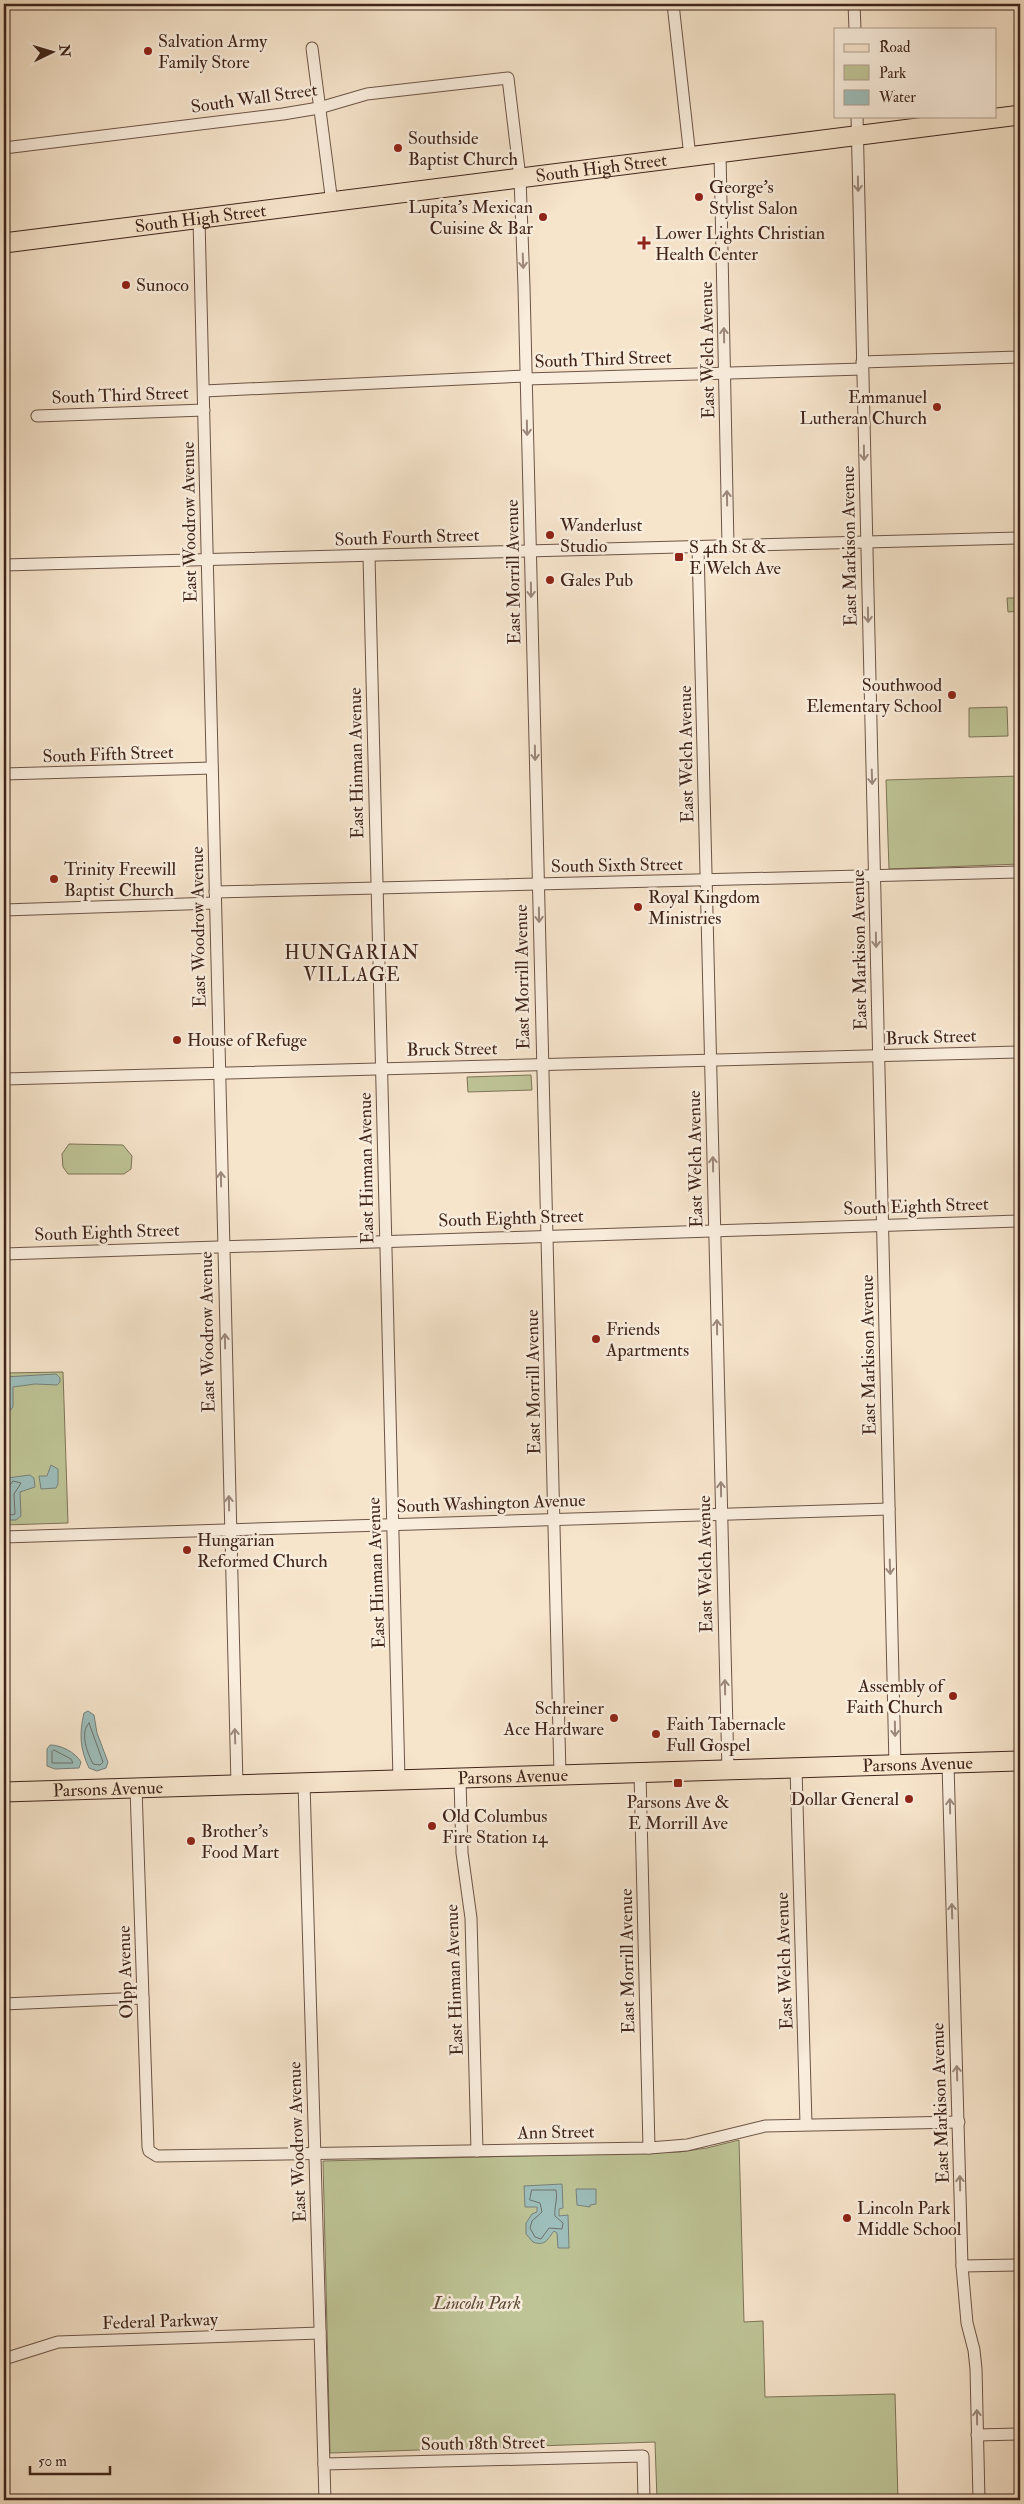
<svg xmlns="http://www.w3.org/2000/svg" width="1024" height="2504" viewBox="0 0 1024 2504" font-family="'IM FELL Double Pica',serif">
<style>
.green{fill:#bec496;stroke:#7e7458}
.water{fill:#9dbebb;stroke:#77807b}
.lines{fill:none;stroke-linecap:round;stroke-linejoin:round}
.shore{stroke:#6e716a;stroke-width:1}
.minor-casing{stroke:#6d5446;stroke-width:13}
.primary-casing{stroke:#3f241a;stroke-width:21}
.minor{stroke:#f9eddd;stroke-width:11}
.primary{stroke:#f6e4cb;stroke-width:19}
.oneway{stroke:#9c887c}
.poi-dot{fill:#8f2418;stroke:#f9eddd;stroke-width:2}
.labels{text-anchor:middle;stroke-width:5;stroke-linejoin:round;paint-order:stroke}
.poi-label{font-size:18px;fill:#3f241a;stroke:#f9eddd;text-anchor:start}
.street-label{font-size:18px;fill:#3f241a;stroke:#f9eddd}
.park-label{font-size:18px;font-style:italic;fill:#5f4c39;stroke:#f9eddd}
.neighbourhood-label{font-size:19px;letter-spacing:1px;fill:#3f241a;stroke:#f9eddd}
</style>
<rect width="100%" height="100%" fill="#f6e4cb"/>
<filter id="stains"><feTurbulence type="fractalNoise" baseFrequency=".004" numOctaves="4"/><feColorMatrix values="0 0 0 0 .2 0 0 0 0 .09 0 0 0 0 .02 0 0 0 .5 -.17"/></filter>
<radialGradient id="worn" r=".72"><stop offset=".6" stop-color="#630" stop-opacity="0"/><stop offset="1" stop-color="#630" stop-opacity=".3"/></radialGradient>
<!-- green -->
<g class="green">
<polygon points="1020,594 1020,611 1008,612 1007,598 1020,598"/>
<polygon points="1007,707 1008,736 969,737 969,708"/>
<polygon points="1020,776 1020,864 889,869 886,780"/>
<polygon points="531,1075 532,1090 468,1092 467,1077"/>
<polygon points="69,1144 123,1145 132,1156 131,1169 124,1174 68,1174 63,1167 62,1154"/>
<polygon points="63,1372 68,1523 4,1525 4,1373"/>
<polygon points="739,2140 744,2322 763,2321 765,2397 895,2394 898,2500 657,2500 655,2442 330,2453 323,2161 679,2152 707,2148"/>
</g>
<!-- water -->
<g class="water">
<polygon points="56,1374 60,1378 60,1382 57,1385 35,1384 13,1387 13,1407 8,1413 4,1413 4,1377"/>
<polygon points="51,1465 58,1469 58,1484 56,1488 41,1489 39,1476 47,1476"/>
<polygon points="30,1475 34,1478 35,1487 20,1492 21,1516 16,1520 9,1520 6,1517 7,1478"/>
<path d="M 88,1711 L 94,1715 L 97,1733 L 108,1762 L 106,1768 L 97,1771 L 89,1768 C 80,1749 79,1734 84,1713 Z"/>
<path d="M 50,1745 C 61,1745 75,1752 81,1762 L 79,1768 L 55,1769 L 47,1766 L 47,1749 Z"/>
<path d="M 562,2184 L 563,2208 L 559,2209 L 559,2216 L 568,2215 L 569,2248 L 558,2248 L 557,2233 L 554,2231 C 548,2238 546,2247 533,2242 L 526,2234 L 526,2223 L 532,2214 L 537,2212 L 537,2207 L 525,2207 L 524,2186 Z"/>
<polygon points="576,2189 596,2189 596,2204 590,2205 590,2207 577,2205"/>
</g>
<g class="lines">
<!-- shore -->
<g class="shore">
<polyline points="4,1487 9,1486 13,1481 21,1483 14,1494 15,1514 12,1515 4,1511"/>
<path d="M 89,1723 L 103,1762 L 100,1765 L 93,1764 C 88,1754 79,1733 89,1723 Z"/>
<polygon points="54,1750 71,1759 73,1763 52,1763 52,1752"/>
<path d="M 532,2190 L 556,2190 C 558,2200 554,2206 555,2216 L 563,2223 L 562,2229 L 549,2228 L 541,2239 L 535,2237 L 530,2228 L 532,2221 L 542,2212 L 540,2203 L 530,2200 Z"/>
</g>
<!-- minor casing -->
<g class="minor-casing">
<g id="minor">
<polyline points="673,4 690,157"/>
<polyline points="854,4 855,29"/>
<polyline points="312,48 332,203"/>
<polyline points="857,116 895,1765"/>
<polyline points="4,148 283,114 319,108 367,94 508,78 520,178 524,287 560,1775"/>
<polyline points="720,153 728,546"/>
<polyline points="199,219 237,1785"/>
<polyline points="862,362 1020,357"/>
<polyline points="526,379 862,369"/>
<polyline points="204,391 526,376"/>
<polyline points="37,416 204,410"/>
<polyline points="698,547 728,1771"/>
<polyline points="369,556 399,1780"/>
<polyline points="4,565 1020,538"/>
<polyline points="4,774 212,768"/>
<polyline points="215,892 1020,872"/>
<polyline points="4,910 215,903"/>
<polyline points="4,1079 1020,1052"/>
<polyline points="4,1254 1020,1221"/>
<polyline points="4,1537 889,1509"/>
<polyline points="948,1764 962,2266 967,2323 974,2350 976,2369 979,2500"/>
<polyline points="796,1768 806,2124"/>
<polyline points="640,1773 649,2148"/>
<polyline points="460,1779 462,1853 471,1918 477,2151"/>
<polyline points="304,1783 325,2500"/>
<polyline points="136,1788 148,2147 149,2151 157,2156 649,2148 687,2145 765,2126 959,2122"/>
<polyline points="4,2004 143,1998"/>
<polyline points="962,2266 1020,2265"/>
<polyline points="4,2359 58,2342 320,2333"/>
<polyline points="977,2435 1020,2434"/>
<polyline points="324,2464 643,2456 644,2500"/>
</g>
</g>
<!-- primary casing -->
<g class="primary-casing">
<g id="primary">
<path id="s1" d="M 4,243 L 1020,115"/>
<path id="s2" d="M 4,1792 L 1020,1761"/>
</g>
</g>
<!-- minor -->
<use href="#minor" class="minor"/>
<!-- primary -->
<use href="#primary" class="primary"/>
</g>
<!-- one-way arrows -->
<defs><path id="oneway-shaft" d="M-6 0H5M1.5-3L5.5 0L1.5 3" fill="none" stroke-width="1.6" stroke-linecap="round" stroke-linejoin="round" transform="scale(1.25)"/></defs>
<g class="oneway">
<use href="#oneway-shaft" transform="translate(858 184) rotate(89)"/>
<use href="#oneway-shaft" transform="translate(523 261) rotate(88)"/>
<use href="#oneway-shaft" transform="translate(724 335) rotate(-91)"/>
<use href="#oneway-shaft" transform="translate(527 428) rotate(89)"/>
<use href="#oneway-shaft" transform="translate(864 453) rotate(89)"/>
<use href="#oneway-shaft" transform="translate(727 498) rotate(-91)"/>
<use href="#oneway-shaft" transform="translate(531 590) rotate(89)"/>
<use href="#oneway-shaft" transform="translate(868 615) rotate(89)"/>
<use href="#oneway-shaft" transform="translate(535 753) rotate(89)"/>
<use href="#oneway-shaft" transform="translate(872 777) rotate(88)"/>
<use href="#oneway-shaft" transform="translate(539 915) rotate(89)"/>
<use href="#oneway-shaft" transform="translate(876 940) rotate(89)"/>
<use href="#oneway-shaft" transform="translate(713 1164) rotate(-91)"/>
<use href="#oneway-shaft" transform="translate(221 1179) rotate(-91)"/>
<use href="#oneway-shaft" transform="translate(717 1327) rotate(-91)"/>
<use href="#oneway-shaft" transform="translate(225 1341) rotate(-91)"/>
<use href="#oneway-shaft" transform="translate(721 1489) rotate(-91)"/>
<use href="#oneway-shaft" transform="translate(229 1503) rotate(-91)"/>
<use href="#oneway-shaft" transform="translate(890 1567) rotate(88)"/>
<use href="#oneway-shaft" transform="translate(725 1687) rotate(-91)"/>
<use href="#oneway-shaft" transform="translate(895 1729) rotate(89)"/>
<use href="#oneway-shaft" transform="translate(235 1736) rotate(-92)"/>
<use href="#oneway-shaft" transform="translate(950 1806) rotate(-91)"/>
<use href="#oneway-shaft" transform="translate(952 1911) rotate(-92)"/>
<use href="#oneway-shaft" transform="translate(957 2073) rotate(-92)"/>
<use href="#oneway-shaft" transform="translate(960 2183) rotate(-91)"/>
<use href="#oneway-shaft" transform="translate(977 2417) rotate(-91)"/>
</g>
<!-- markers -->
<g class="poi-dot">
<circle cx="148" cy="51" r="5"/>
<circle cx="398" cy="148" r="5"/>
<circle cx="699" cy="197" r="5"/>
<circle cx="543" cy="217" r="5"/>
<path d="M641.5 235.5h5v5h5v5h-5v5h-5v-5h-5v-5h5z"/>
<circle cx="126" cy="285" r="5"/>
<circle cx="937" cy="407" r="5"/>
<circle cx="550" cy="535" r="5"/>
<rect x="674" y="552" width="10" height="10" rx="2.5"/>
<circle cx="550" cy="580" r="5"/>
<circle cx="952" cy="695" r="5"/>
<circle cx="54" cy="879" r="5"/>
<circle cx="638" cy="907" r="5"/>
<circle cx="177" cy="1040" r="5"/>
<circle cx="596" cy="1339" r="5"/>
<circle cx="187" cy="1550" r="5"/>
<circle cx="953" cy="1696" r="5"/>
<circle cx="614" cy="1718" r="5"/>
<circle cx="656" cy="1734" r="5"/>
<rect x="673" y="1778" width="10" height="10" rx="2.5"/>
<circle cx="909" cy="1799" r="5"/>
<circle cx="432" cy="1826" r="5"/>
<circle cx="191" cy="1841" r="5"/>
<circle cx="847" cy="2218" r="5"/>
</g>
<g class="labels">
<!-- poi labels -->
<g class="poi-label">
<text x="158" y="47">Salvation Army<tspan x="158" dy="21">Family Store</tspan></text>
<text x="408" y="144">Southside<tspan x="408" dy="21">Baptist Church</tspan></text>
<text x="709" y="193">George's<tspan x="709" dy="21">Stylist Salon</tspan></text>
<text x="533" y="213" text-anchor="end">Lupita's Mexican<tspan x="533" dy="21">Cuisine &amp; Bar</tspan></text>
<text x="655" y="239">Lower Lights Christian<tspan x="655" dy="21">Health Center</tspan></text>
<text x="136" y="291">Sunoco</text>
<text x="927" y="403" text-anchor="end">Emmanuel<tspan x="927" dy="21">Lutheran Church</tspan></text>
<text x="560" y="531">Wanderlust<tspan x="560" dy="21">Studio</tspan></text>
<text x="689" y="553">S 4th St &amp;<tspan x="689" dy="21">E Welch Ave</tspan></text>
<text x="560" y="586">Gales Pub</text>
<text x="942" y="691" text-anchor="end">Southwood<tspan x="942" dy="21">Elementary School</tspan></text>
<text x="64" y="875">Trinity Freewill<tspan x="64" dy="21">Baptist Church</tspan></text>
<text x="648" y="903">Royal Kingdom<tspan x="648" dy="21">Ministries</tspan></text>
<text x="187" y="1046">House of Refuge</text>
<text x="606" y="1335">Friends<tspan x="606" dy="21">Apartments</tspan></text>
<text x="197" y="1546">Hungarian<tspan x="197" dy="21">Reformed Church</tspan></text>
<text x="943" y="1692" text-anchor="end">Assembly of<tspan x="943" dy="21">Faith Church</tspan></text>
<text x="604" y="1714" text-anchor="end">Schreiner<tspan x="604" dy="21">Ace Hardware</tspan></text>
<text x="666" y="1730">Faith Tabernacle<tspan x="666" dy="21">Full Gospel</tspan></text>
<text x="899" y="1805" text-anchor="end">Dollar General</text>
<text x="678" y="1808" text-anchor="middle">Parsons Ave &amp;<tspan x="678" dy="21">E Morrill Ave</tspan></text>
<text x="442" y="1822">Old Columbus<tspan x="442" dy="21">Fire Station 14</tspan></text>
<text x="201" y="1837">Brother's<tspan x="201" dy="21">Food Mart</tspan></text>
<text x="857" y="2214">Lincoln Park<tspan x="857" dy="21">Middle School</tspan></text>
</g>
<!-- street labels -->
<g class="street-label">
<text transform="translate(254 98) rotate(-8)" y="6">South Wall Street</text>
<text dy="6" stroke="none"><textPath href="#s1" startOffset="602">South High Street</textPath></text>
<text dy="6" stroke="none"><textPath href="#s1" startOffset="198">South High Street</textPath></text>
<text transform="translate(707 350) rotate(-91)" y="6">East Welch Avenue</text>
<text transform="translate(603 359) rotate(-2)" y="6">South Third Street</text>
<text transform="translate(120 395) rotate(-2)" y="6">South Third Street</text>
<text transform="translate(189 522) rotate(-91)" y="6">East Woodrow Avenue</text>
<text transform="translate(407 537) rotate(-2)" y="6">South Fourth Street</text>
<text transform="translate(849 546) rotate(-91)" y="6">East Markison Avenue</text>
<text transform="translate(513 572) rotate(-91)" y="6">East Morrill Avenue</text>
<text transform="translate(108 754) rotate(-2)" y="6">South Fifth Street</text>
<text transform="translate(686 754) rotate(-91)" y="6">East Welch Avenue</text>
<text transform="translate(356 763) rotate(-91)" y="6">East Hinman Avenue</text>
<text transform="translate(617 865) rotate(-1)" y="6">South Sixth Street</text>
<text transform="translate(198 927) rotate(-91)" y="6">East Woodrow Avenue</text>
<text transform="translate(859 950) rotate(-91)" y="6">East Markison Avenue</text>
<text transform="translate(522 977) rotate(-91)" y="6">East Morrill Avenue</text>
<text transform="translate(931 1037) rotate(-2)" y="6">Bruck Street</text>
<text transform="translate(452 1049) rotate(-1)" y="6">Bruck Street</text>
<text transform="translate(695 1159) rotate(-91)" y="6">East Welch Avenue</text>
<text transform="translate(366 1168) rotate(-91)" y="6">East Hinman Avenue</text>
<text transform="translate(916 1206) rotate(-2)" y="6">South Eighth Street</text>
<text transform="translate(511 1218) rotate(-2)" y="6">South Eighth Street</text>
<text transform="translate(107 1232) rotate(-2)" y="6">South Eighth Street</text>
<text transform="translate(207 1332) rotate(-91)" y="6">East Woodrow Avenue</text>
<text transform="translate(868 1355) rotate(-91)" y="6">East Markison Avenue</text>
<text transform="translate(533 1382) rotate(-91)" y="6">East Morrill Avenue</text>
<text transform="translate(491 1503) rotate(-2)" y="6">South Washington Avenue</text>
<text transform="translate(705 1564) rotate(-91)" y="6">East Welch Avenue</text>
<text transform="translate(376 1573) rotate(-92)" y="6">East Hinman Avenue</text>
<text dy="6" stroke="none"><textPath href="#s2" startOffset="914">Parsons Avenue</textPath></text>
<text dy="6" stroke="none"><textPath href="#s2" startOffset="509">Parsons Avenue</textPath></text>
<text dy="6" stroke="none"><textPath href="#s2" startOffset="104">Parsons Avenue</textPath></text>
<text transform="translate(627 1961) rotate(-91)" y="6">East Morrill Avenue</text>
<text transform="translate(784 1961) rotate(-92)" y="6">East Welch Avenue</text>
<text transform="translate(125 1972) rotate(-92)" y="6">Olpp Avenue</text>
<text transform="translate(454 1980) rotate(-92)" y="6">East Hinman Avenue</text>
<text transform="translate(940 2103) rotate(-92)" y="6">East Markison Avenue</text>
<text transform="translate(556 2132) rotate(-1)" y="6">Ann Street</text>
<text transform="translate(297 2142) rotate(-92)" y="6">East Woodrow Avenue</text>
<text transform="translate(160 2321) rotate(-2)" y="6">Federal Parkway</text>
<text transform="translate(483 2443) rotate(-1)" y="6">South 18th Street</text>
</g>
<!-- park labels -->
<g class="park-label">
<text x="477" y="2309">Lincoln Park</text>
</g>
<!-- neighbourhood labels -->
<g class="neighbourhood-label">
<text x="352" y="959">HUNGARIAN<tspan x="352" dy="22">VILLAGE</tspan></text>
</g>
</g>
<!-- margin -->
<rect width="1024" height="2504" fill="none" stroke="#f6e4cb" stroke-width="20"/>
<rect x="5" y="5" width="1014" height="2494" fill="none" stroke="#3f241a" stroke-width="2.5"/>
<rect x="10" y="10" width="1004" height="2484" fill="none" stroke="#3f241a"/>
<!-- legend -->
<rect x="834" y="28" width="162" height="90" fill="#f9eddd" stroke="#af9d8f"/>
<rect x="844" y="44" width="25" height="8" fill="#f6e4cb" stroke="#af9d8f"/>
<text x="879" y="52" font-size="15" fill="#3f241a">Road</text>
<rect x="844" y="65" width="25" height="15" fill="#bec496" stroke="#af9d8f"/>
<text x="879" y="78" font-size="15" fill="#3f241a">Park</text>
<rect x="844" y="90" width="25" height="15" fill="#9dbebb" stroke="#af9d8f"/>
<text x="879" y="102" font-size="15" fill="#3f241a">Water</text>
<!-- north arrow -->
<g transform="translate(52 52) rotate(85)" stroke="#f9eddd" stroke-width="4" paint-order="stroke">
<path d="M0-4L9 19L0 12L-9 19Z" fill="#3f241a"/>
<text y="-8" font-size="14" font-weight="bold" text-anchor="middle" fill="#3f241a">N</text>
</g>
<!-- scale -->
<path d="M30 2466v8h80v-8" fill="none" stroke="#3f241a" stroke-width="2.5"/>
<text x="38" y="2466" font-size="15" fill="#3f241a" stroke="#f9eddd" stroke-width="4" paint-order="stroke">50 m</text>
<rect width="100%" height="100%" filter="url(#stains)"/>
<rect width="100%" height="100%" fill="url(#worn)"/>
</svg>
